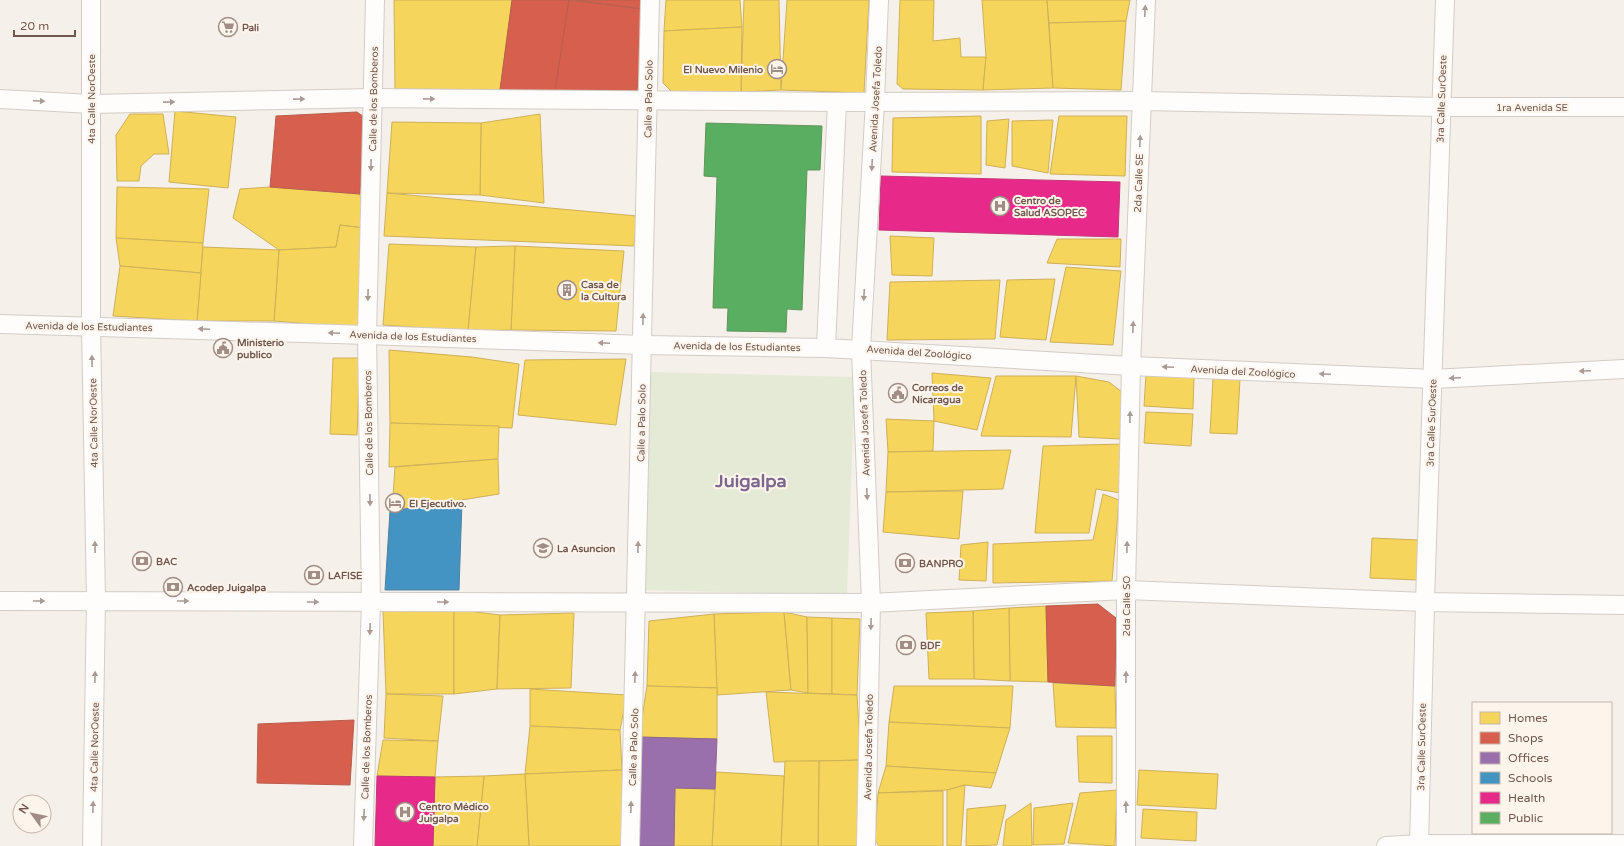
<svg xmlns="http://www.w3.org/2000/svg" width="1624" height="846" viewBox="0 0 1624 846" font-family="'Varela Round',sans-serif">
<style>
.green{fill:#e4ead6}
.homes{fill:#f6d55c;stroke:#ceb058}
.shops{fill:#d6604d;stroke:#b85e4d}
.offices{fill:#9970ab;stroke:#8d698f}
.schools{fill:#4393c3;stroke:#5181a0}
.health{fill:#e7298a;stroke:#c43778}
.public{fill:#5aae61;stroke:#61945b}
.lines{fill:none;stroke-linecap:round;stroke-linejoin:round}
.street-casing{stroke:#d3ccc6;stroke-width:20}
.street{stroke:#fefdfc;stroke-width:18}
.oneway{fill:#a99a94}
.labels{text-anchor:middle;stroke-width:4;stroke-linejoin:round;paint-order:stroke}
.poi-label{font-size:10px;font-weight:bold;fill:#71584e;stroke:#fdf5ec;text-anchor:start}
.street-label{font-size:10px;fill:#71584e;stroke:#fdf5ec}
.town-label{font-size:18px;font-weight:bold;fill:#7c668c;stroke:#fdf5ec}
</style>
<rect width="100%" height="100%" fill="#f6f0ea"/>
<!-- green -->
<polygon class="green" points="649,372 855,377 847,595 642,590"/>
<!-- homes -->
<g class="homes">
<polygon points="394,0 512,0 500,90 395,89"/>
<polygon points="666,0 740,0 742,27 664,31"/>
<polygon points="744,0 779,0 781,90 741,92"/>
<polygon points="787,0 869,0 864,93 781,90"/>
<polygon points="900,0 934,0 933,41 960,38 961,57 986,57 983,90 903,89 897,84"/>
<polygon points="982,0 1047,0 1053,88 983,90 986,57"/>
<polygon points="1047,0 1130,0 1126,21 1049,23"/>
<polygon points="1126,21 1121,90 1053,88 1049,23"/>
<polygon points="742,27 741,92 673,93 663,83 664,31"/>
<polygon points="175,111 236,117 228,188 169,182"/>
<polygon points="130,114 163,114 169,154 154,154 141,166 139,181 117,181 116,135"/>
<polygon points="540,114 544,203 480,195 481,123"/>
<polygon points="981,116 981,174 892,172 893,118"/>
<polygon points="1059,116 1127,116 1125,176 1050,174"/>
<polygon points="1009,119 1005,168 986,165 987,121"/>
<polygon points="1053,120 1048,173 1012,166 1012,121"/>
<polygon points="392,122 481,123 480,195 387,193"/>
<polygon points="117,187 209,189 203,243 116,238"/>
<polygon points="270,187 360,194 364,228 340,225 336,247 279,250 233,218 240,189"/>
<polygon points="387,193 637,216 634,246 384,236"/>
<polygon points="340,225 364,228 359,328 274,321 279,250 336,247"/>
<polygon points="890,236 934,238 932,276 892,275"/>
<polygon points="116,238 203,243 201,273 120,266"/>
<polygon points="1057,239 1121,239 1120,267 1047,263"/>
<polygon points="389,244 476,247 468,331 383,325"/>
<polygon points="515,246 624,251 616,331 511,330"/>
<polygon points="515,246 511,330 468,331 476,247"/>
<polygon points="203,247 279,250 274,321 197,321"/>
<polygon points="120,266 201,273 197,321 113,316"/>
<polygon points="1066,267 1121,271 1113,345 1050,342"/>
<polygon points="1055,279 1046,340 1000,337 1007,280"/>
<polygon points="1000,280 995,339 887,340 890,282"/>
<polygon points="389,350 472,357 519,364 512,428 390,423"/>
<polygon points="333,358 360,358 357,435 330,434"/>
<polygon points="626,359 616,425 518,415 525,360"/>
<polygon points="932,373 991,378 977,430 934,421"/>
<polygon points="1146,374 1194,377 1193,409 1144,406"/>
<polygon points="996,376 1076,376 1071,437 981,436"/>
<polygon points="1076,376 1109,382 1122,392 1121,439 1079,437"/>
<polygon points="1213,378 1240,379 1237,434 1210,433"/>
<polygon points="1146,412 1193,414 1191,446 1144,443"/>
<polygon points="886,419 934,421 933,451 888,452"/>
<polygon points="390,423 499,426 498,459 389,467"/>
<polygon points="1124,444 1121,493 1096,489 1089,533 1035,533 1043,446"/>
<polygon points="1011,450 1003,489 886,492 888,452"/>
<polygon points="498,459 499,494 392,511 395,467"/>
<polygon points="963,491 959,539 883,532 886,492"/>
<polygon points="1103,494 1119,500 1112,581 993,583 993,544 1093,540"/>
<polygon points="1372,538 1419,540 1417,580 1370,578"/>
<polygon points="988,542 986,581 959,580 961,545"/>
<polygon points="1046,606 1048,682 1010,681 1009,608"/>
<polygon points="1009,608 1010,681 974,679 973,611"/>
<polygon points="454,609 454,694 386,694 383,610"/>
<polygon points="454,609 500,615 497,689 454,694"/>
<polygon points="973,611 974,679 929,679 926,613"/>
<polygon points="784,612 791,690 717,695 714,614"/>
<polygon points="784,612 807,617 808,693 791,690"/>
<polygon points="574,613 571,688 497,689 500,615"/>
<polygon points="714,614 717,688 647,686 649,621"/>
<polygon points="807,617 832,618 832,694 808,693"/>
<polygon points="832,618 860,619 857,695 832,694"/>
<polygon points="1053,683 1115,686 1116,728 1056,727"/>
<polygon points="647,686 717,688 717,739 639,737"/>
<polygon points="894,686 1013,686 1010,728 889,722"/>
<polygon points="530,689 627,695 620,730 530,726"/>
<polygon points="766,692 857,695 861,760 774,762"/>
<polygon points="386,694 443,696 438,741 384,738"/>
<polygon points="889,722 1010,728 996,773 886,766"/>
<polygon points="530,726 620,730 622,770 525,774"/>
<polygon points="1077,736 1112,736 1112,783 1079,782"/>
<polygon points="383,740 438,741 435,777 377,776"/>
<polygon points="861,760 858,846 818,846 819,761"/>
<polygon points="785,761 819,761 818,846 781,846"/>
<polygon points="886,766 996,773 991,788 965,785 947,790 878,793"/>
<polygon points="622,770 624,846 529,846 525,774"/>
<polygon points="1139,770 1218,774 1216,809 1137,805"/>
<polygon points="716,772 784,776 781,846 712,846"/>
<polygon points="525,774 529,846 477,846 484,776"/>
<polygon points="484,776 477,846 433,846 435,777"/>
<polygon points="965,785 961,846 947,846 947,790"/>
<polygon points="675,788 715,789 712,846 674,846"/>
<polygon points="1117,790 1115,846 1068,843 1080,793"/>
<polygon points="943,791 943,846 879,846 875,840 878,793"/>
<polygon points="1031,803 1032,846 1003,846 1006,820"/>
<polygon points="1073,803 1064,844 1033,845 1034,808"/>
<polygon points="1006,805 997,845 966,846 967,809"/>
<polygon points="1143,809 1197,812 1196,841 1141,838"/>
</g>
<!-- shops -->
<g class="shops">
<polygon points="512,0 569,0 555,91 500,90"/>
<polygon points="569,0 643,9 637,93 555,91"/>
<polygon points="575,0 643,0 643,9"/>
<polygon points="357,112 364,117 360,194 270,187 276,116"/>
<polygon points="1098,604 1116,618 1115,686 1048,682 1046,606"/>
<polygon points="354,720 350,785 257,783 258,724"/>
</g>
<!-- offices -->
<polygon class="offices" points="639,737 717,739 715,789 675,788 674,846 635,846"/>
<!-- schools -->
<polygon class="schools" points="462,501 459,590 385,590 390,511"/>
<!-- health -->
<g class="health">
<polygon points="881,176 1120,182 1118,237 879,230"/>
<polygon points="377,776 435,777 433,846 375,846"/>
</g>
<!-- public -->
<polygon class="public" points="706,123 822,126 820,170 807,170 802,310 787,309 786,332 727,331 728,308 713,308 717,177 704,176"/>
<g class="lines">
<!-- street casing -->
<g class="street-casing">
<g id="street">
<polyline points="91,0 91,326 96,600 92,846"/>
<polyline points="0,99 91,104 373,98 837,102 1141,101 1441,107 1624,107"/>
<polyline points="837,102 826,348 1131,366 1433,379 1624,369"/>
<polyline points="0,324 367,335 643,345 826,348"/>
<polyline points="0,601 871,603 1126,590 1425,602 1624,605"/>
<polyline points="363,846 371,602 367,335 375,0"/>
<polyline points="630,846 650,0"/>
<polyline points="866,846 871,603 861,349 875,101 879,0"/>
<polyline points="1126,846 1126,590 1131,366 1146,0"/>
<polyline points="1386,846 1419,844 1624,844"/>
<polyline points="1419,846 1425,602 1445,0"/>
</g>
</g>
<!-- street -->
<use href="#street" class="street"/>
</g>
<!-- one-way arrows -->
<defs><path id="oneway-solid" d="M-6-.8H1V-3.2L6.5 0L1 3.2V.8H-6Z"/></defs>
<g class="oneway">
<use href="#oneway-solid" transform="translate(1145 11) rotate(-87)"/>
<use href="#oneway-solid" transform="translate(299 99) rotate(-1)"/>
<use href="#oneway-solid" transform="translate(429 99) rotate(1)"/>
<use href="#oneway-solid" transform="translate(39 101) rotate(3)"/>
<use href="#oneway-solid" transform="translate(169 102) rotate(-1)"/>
<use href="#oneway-solid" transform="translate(1140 141) rotate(-88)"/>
<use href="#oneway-solid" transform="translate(371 165) rotate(91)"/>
<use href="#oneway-solid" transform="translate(872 165) rotate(93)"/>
<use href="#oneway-solid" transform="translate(368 295) rotate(91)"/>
<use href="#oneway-solid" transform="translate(864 295) rotate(93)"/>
<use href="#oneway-solid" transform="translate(643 319) rotate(-89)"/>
<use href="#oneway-solid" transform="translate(1133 327) rotate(-88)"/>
<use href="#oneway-solid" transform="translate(204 329) rotate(-178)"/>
<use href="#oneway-solid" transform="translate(334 333) rotate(-178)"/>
<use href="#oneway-solid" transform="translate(604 343) rotate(-178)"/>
<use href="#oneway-solid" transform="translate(92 361) rotate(-91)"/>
<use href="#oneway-solid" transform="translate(1168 367) rotate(-177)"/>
<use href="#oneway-solid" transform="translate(1585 371) rotate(177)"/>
<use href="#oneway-solid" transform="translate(1325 374) rotate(-177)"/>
<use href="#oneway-solid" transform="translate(1455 378) rotate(177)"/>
<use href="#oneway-solid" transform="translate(1130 417) rotate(-89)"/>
<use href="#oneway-solid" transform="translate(867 494) rotate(88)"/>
<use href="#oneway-solid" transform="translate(370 500) rotate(89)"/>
<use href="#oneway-solid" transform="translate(95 547) rotate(-91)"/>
<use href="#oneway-solid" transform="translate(638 547) rotate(-89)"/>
<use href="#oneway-solid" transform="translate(1127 547) rotate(-89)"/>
<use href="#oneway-solid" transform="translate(39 601)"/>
<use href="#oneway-solid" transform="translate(183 601)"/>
<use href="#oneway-solid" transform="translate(313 602)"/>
<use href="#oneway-solid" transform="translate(443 602)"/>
<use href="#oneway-solid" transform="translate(871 624) rotate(91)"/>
<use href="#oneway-solid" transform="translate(370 629) rotate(92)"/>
<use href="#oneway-solid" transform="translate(95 677) rotate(-89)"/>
<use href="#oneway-solid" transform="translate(635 677) rotate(-88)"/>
<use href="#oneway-solid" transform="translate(1126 677) rotate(-90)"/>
<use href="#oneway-solid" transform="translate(93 807) rotate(-89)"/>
<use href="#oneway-solid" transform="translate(631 807) rotate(-88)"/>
<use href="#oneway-solid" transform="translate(1126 807) rotate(-90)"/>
<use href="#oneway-solid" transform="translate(364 815) rotate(92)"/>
</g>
<!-- icons -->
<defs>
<g id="supermarket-ring" transform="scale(1)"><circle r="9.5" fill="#fdf5ec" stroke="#a08d85" stroke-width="1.5"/><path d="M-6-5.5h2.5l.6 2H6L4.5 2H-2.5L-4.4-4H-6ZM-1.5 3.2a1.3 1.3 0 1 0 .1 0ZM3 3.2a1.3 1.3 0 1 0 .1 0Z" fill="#a08d85"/></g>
<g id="hotel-ring" transform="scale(1)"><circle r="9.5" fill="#fdf5ec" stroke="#a08d85" stroke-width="1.5"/><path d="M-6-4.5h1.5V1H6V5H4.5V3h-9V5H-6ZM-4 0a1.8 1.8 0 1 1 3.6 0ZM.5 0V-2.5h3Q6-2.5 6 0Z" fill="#a08d85"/></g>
<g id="hospital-ring" transform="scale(1)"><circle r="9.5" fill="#fdf5ec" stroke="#a08d85" stroke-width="1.5"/><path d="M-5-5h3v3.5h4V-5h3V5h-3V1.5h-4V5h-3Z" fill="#a08d85"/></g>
<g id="building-ring" transform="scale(1)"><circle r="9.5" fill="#fdf5ec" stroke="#a08d85" stroke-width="1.5"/><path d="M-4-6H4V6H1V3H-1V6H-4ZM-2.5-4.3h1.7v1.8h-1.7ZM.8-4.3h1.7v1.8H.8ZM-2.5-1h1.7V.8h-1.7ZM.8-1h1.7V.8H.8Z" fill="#a08d85"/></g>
<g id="civic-ring" transform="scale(1)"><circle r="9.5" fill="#fdf5ec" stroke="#a08d85" stroke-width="1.5"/><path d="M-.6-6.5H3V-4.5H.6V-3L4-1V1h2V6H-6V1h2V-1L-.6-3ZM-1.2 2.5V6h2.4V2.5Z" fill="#a08d85"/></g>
<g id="school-ring" transform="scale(1)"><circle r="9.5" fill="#fdf5ec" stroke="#a08d85" stroke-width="1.5"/><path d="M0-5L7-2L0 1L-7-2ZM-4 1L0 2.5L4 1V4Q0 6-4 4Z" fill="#a08d85"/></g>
<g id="bank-ring" transform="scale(1)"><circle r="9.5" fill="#fdf5ec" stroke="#a08d85" stroke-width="1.5"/><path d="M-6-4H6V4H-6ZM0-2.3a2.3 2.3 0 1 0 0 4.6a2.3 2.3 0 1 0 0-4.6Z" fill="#a08d85"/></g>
</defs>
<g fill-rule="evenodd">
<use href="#supermarket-ring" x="228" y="27"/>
<use href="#hotel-ring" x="777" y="69"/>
<use href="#hospital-ring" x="1000" y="206"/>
<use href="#building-ring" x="567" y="290"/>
<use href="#civic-ring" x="223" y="348"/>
<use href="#civic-ring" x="898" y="393"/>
<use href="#hotel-ring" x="395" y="503"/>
<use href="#school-ring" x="543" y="548"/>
<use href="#bank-ring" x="142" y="561"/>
<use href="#bank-ring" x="905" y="563"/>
<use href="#bank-ring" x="314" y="575"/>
<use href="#bank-ring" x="173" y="587"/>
<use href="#bank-ring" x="906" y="645"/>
<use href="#hospital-ring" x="405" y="812"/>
</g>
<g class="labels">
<!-- poi labels -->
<g class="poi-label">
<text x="242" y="31">Pali</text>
<text x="763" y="73" text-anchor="end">El Nuevo Milenio</text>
<text x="1014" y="204">Centro de<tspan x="1014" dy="12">Salud ASOPEC</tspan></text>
<text x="581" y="288">Casa de<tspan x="581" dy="12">la Cultura</tspan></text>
<text x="237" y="346">Ministerio<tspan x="237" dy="12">publico</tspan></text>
<text x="912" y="391">Correos de<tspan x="912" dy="12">Nicaragua</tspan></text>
<text x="409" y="507">El Ejecutivo.</text>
<text x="557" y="552">La Asuncion</text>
<text x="156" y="565">BAC</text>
<text x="919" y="567">BANPRO</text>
<text x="328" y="579">LAFISE</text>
<text x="187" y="591">Acodep Juigalpa</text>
<text x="920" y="649">BDF</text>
<text x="419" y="810">Centro Médico<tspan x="419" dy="12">Juigalpa</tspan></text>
</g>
<!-- street labels -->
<g class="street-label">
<text transform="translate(91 99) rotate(-90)" y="4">4ta Calle NorOeste</text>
<text transform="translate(373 99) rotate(-89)" y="4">Calle de los Bomberos</text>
<text transform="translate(648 99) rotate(-89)" y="4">Calle a Palo Solo</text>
<text transform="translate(875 99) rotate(-87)" y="4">Avenida Josefa Toledo</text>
<text transform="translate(1441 99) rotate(-88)" y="4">3ra Calle SurOeste</text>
<text x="1532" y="111">1ra Avenida SE</text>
<text transform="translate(1138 183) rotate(-88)" y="4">2da Calle SE</text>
<text transform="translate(89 326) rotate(1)" y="4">Avenida de los Estudiantes</text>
<text transform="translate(413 336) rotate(2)" y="4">Avenida de los Estudiantes</text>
<text transform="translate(737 346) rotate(1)" y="4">Avenida de los Estudiantes</text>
<text transform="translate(919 352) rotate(4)" y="4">Avenida del Zoológico</text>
<text transform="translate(1243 371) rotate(3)" y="4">Avenida del Zoológico</text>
<text transform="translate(93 423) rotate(-91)" y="4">4ta Calle NorOeste</text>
<text transform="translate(368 423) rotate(-91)" y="4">Calle de los Bomberos</text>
<text transform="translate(641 423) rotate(-89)" y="4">Calle a Palo Solo</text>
<text transform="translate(864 423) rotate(-92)" y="4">Avenida Josefa Toledo</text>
<text transform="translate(1431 423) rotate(-88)" y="4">3ra Calle SurOeste</text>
<text transform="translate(1126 606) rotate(-90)" y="4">2da Calle SO</text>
<text transform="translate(94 747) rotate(-89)" y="4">4ta Calle NorOeste</text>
<text transform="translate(366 747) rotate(-88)" y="4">Calle de los Bomberos</text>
<text transform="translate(633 747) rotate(-88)" y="4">Calle a Palo Solo</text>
<text transform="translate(868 747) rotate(-89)" y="4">Avenida Josefa Toledo</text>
<text transform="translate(1421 747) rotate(-89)" y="4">3ra Calle SurOeste</text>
</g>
<!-- town labels -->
<g class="town-label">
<text x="751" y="487">Juigalpa</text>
</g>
</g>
<!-- legend -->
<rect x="1472" y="702" width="140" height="132" fill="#fdf5ec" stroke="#c5b6ad"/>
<rect x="1480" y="712" width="20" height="12" fill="#f6d55c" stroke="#c5b6ad"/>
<text x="1508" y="722" font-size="12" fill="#71584e">Homes</text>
<rect x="1480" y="732" width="20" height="12" fill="#d6604d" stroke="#c5b6ad"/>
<text x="1508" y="742" font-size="12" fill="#71584e">Shops</text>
<rect x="1480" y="752" width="20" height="12" fill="#9970ab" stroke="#c5b6ad"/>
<text x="1508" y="762" font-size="12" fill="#71584e">Offices</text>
<rect x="1480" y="772" width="20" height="12" fill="#4393c3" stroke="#c5b6ad"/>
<text x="1508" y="782" font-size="12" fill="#71584e">Schools</text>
<rect x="1480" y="792" width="20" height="12" fill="#e7298a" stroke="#c5b6ad"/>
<text x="1508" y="802" font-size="12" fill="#71584e">Health</text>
<rect x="1480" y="812" width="20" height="12" fill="#5aae61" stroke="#c5b6ad"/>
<text x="1508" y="822" font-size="12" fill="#71584e">Public</text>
<!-- north arrow -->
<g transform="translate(32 814) rotate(303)"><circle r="19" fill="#fdf5ec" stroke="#c5b6ad"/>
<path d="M0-3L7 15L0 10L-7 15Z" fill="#a08d85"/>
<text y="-6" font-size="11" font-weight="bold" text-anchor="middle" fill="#71584e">N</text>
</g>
<!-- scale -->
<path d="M14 30v6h61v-6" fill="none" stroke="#71584e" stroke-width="2"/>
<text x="20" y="30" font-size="12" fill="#71584e" stroke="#fdf5ec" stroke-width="3" paint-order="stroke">20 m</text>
</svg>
